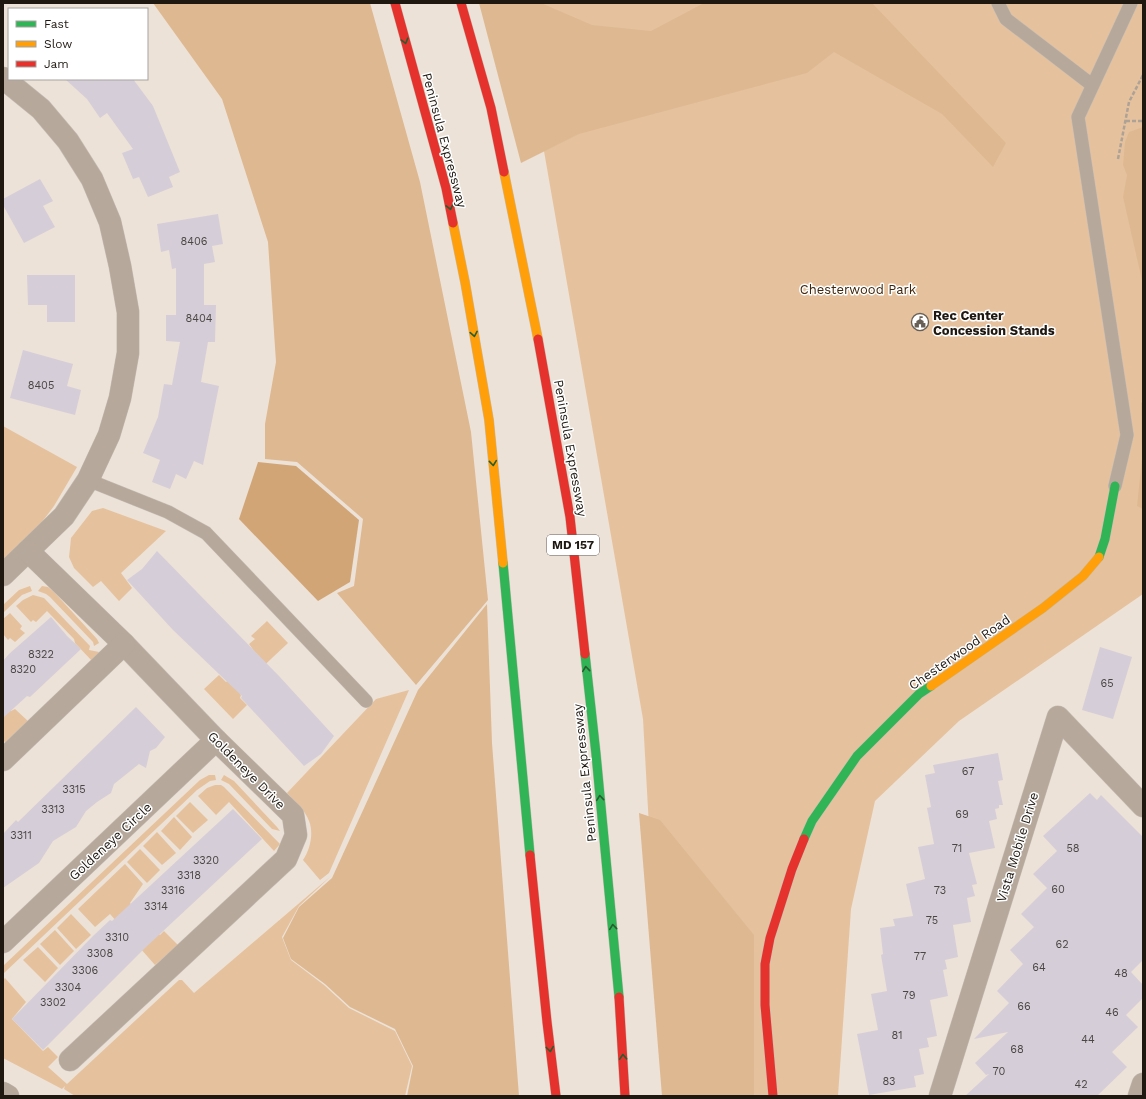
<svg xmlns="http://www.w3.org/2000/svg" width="1146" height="1099" viewBox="0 0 1146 1099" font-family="'Work Sans',sans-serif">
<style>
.green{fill:#e5c29d}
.forest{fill:#deb891}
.water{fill:#d2a576}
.building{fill:#d5ced8}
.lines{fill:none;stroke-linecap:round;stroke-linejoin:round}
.lane-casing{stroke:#c6beb5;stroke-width:14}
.street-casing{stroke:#c6beb5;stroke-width:23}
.fast-casing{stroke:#c6beb5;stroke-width:10}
.slow-casing{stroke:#c6beb5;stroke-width:10}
.jam-casing{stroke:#c6beb5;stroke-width:10}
.path{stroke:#aea297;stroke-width:2.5;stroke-dasharray:4 2;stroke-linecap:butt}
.lane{stroke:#b6a89b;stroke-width:13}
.street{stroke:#b6a89b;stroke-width:22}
.fast{stroke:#30b455;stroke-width:9}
.slow{stroke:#ff9f0a;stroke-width:9}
.jam{stroke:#e5322d;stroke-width:9}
.oneway{stroke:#275e30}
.labels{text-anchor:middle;stroke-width:3;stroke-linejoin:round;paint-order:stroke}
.number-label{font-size:11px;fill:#4c4643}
.shield{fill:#fff;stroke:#625d58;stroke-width:1}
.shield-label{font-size:12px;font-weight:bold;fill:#1f1811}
.street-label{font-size:13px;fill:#1f1811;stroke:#fff}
.park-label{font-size:13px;fill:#3f260b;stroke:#fff}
.poi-label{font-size:13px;font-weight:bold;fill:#1f1811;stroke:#fff;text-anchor:start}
</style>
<rect width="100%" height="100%" fill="#ede2d7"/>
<!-- green -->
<g class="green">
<polygon points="507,3 1143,3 1143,594 959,721 875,801 851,909 838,1096 664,1096 643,719 533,88"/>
<polygon points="3,426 77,467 54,506 29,539 3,563"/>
<polygon points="103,508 166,531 121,573 132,588 119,601 101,581 93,587 74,568 69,557 70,548 71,538 92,511"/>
<polygon points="30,586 32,591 22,595 3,613 3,605 19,590"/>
<polygon points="42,586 48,587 54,592 97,639 99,643 94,646 93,642 50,597 46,594 38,591"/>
<polygon points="33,595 44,598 90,646 89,650 99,652 96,659 93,662 75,643 74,639 47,611 36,622 33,620 31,622 16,606 23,600"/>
<polygon points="10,613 22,626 20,629 25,633 15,642 10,638 8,640 3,634 3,619"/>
<polygon points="267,621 288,643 238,690 241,695 240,698 247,705 233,719 204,689 219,675 226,682 243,667 254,651 249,644 255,639 251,636"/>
<path d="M 409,690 L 329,873 L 320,880 L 303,860 C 310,850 314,833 309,821 C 305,810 295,802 287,793 L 376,699 Z"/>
<polygon points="3,703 11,711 15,709 29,722 6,743 3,740"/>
<polygon points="209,775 215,775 216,780 210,781 197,790 3,974 3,966 200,780"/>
<polygon points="224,775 234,781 277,827 280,831 272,829 229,784 221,780"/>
<polygon points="215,785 221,785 224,787 280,844 274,851 229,802 216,815 198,796 207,788"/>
<polygon points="190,802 208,820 193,833 176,816"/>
<polygon points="174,817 192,837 180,850 161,831"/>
<polygon points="157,832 176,853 162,865 143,846"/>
<polygon points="140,849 160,870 147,883 127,862"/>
<polygon points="125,864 143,884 130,903 160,935 164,931 178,945 155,965 110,914 95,927 78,909"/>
<polygon points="331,876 299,906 282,937 291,960 324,985 349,1008 395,1031 412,1066 405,1096 75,1096 64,1089 65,1086 62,1089 3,1058 3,980 5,978 26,1002 12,1019 43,1051 48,1047 58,1057 48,1067 67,1084 179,980 182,980 194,993"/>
<polygon points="71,914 91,935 76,949 57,928"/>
<polygon points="55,930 74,951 60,965 40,944"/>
<polygon points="38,947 58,968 45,982 23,960"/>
</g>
<!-- forest -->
<g class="forest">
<polygon points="153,3 370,3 420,182 471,432 488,600 416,685 337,593 354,586 363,519 297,462 265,459 265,424 276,362 268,242 222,99"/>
<polygon points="479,3 541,3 592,25 651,31 704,3 872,3 1006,143 993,167 942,114 834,52 807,73 579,134 521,163"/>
<polygon points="1143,125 1143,285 1123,197 1127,175 1123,165 1125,142 1129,132 1143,127"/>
<polygon points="1143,402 1143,509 1137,506 1142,458 1141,403"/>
<polygon points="487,604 492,743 519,1096 407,1096 413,1066 395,1029 350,1007 325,984 291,959 283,938 299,907 332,878 418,690"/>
<polygon points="639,813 660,820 754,935 754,1096 662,1096"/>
</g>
<!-- water -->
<polygon class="water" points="258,462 296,466 359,520 350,582 318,601 239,519"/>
<!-- building -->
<g class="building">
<polygon points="65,79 133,79 153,106 180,172 169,177 173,187 148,197 139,177 133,179 122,153 133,149 107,113 100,118 87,99"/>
<polygon points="40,179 53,201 43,206 55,227 24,243 3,205 3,199"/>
<polygon points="218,214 223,244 212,246 215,262 204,264 204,305 216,305 215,342 208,342 201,382 219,386 203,465 194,461 186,479 176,474 170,489 152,482 160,460 143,453 158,417 164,384 172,385 180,342 166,341 166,315 176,315 176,268 172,269 169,250 161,252 157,224"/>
<polygon points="27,275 75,275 75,322 47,322 47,305 28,305"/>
<polygon points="23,350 73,364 67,386 81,390 75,415 10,398"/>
<polygon points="157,551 279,676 334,736 321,754 304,766 241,698 242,696 173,630 127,580 142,569"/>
<polygon points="51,617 67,636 81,649 30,697 27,696 3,718 3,661 9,654"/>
<polygon points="1100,647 1132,657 1113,719 1082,710"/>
<polygon points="136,707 165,737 156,748 150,751 146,768 139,764 114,784 111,793 97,802 86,811 76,827 53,841 39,863 3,888 3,834 16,820 18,822"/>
<polygon points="998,753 1003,780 998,781 1003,805 999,805 999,808 995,809 997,819 989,821 995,848 969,853 977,884 972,885 975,896 967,898 971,922 953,925 958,957 945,960 947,969 943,970 948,996 930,1000 937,1036 927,1038 929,1047 919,1049 924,1074 914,1076 916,1087 869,1095 857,1034 878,1030 871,994 887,991 881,955 883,954 880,928 895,926 893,919 913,916 906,884 925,879 918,847 934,844 927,808 931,807 925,775 935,773 933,765"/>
<polygon points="1090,793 1097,800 1101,795 1143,837 1143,960 1131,972 1143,985 1143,998 1126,1015 1138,1027 1112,1052 1127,1067 1097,1096 965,1096 989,1074 986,1075 975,1063 1008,1032 974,1039 1009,1003 997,991 1023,964 1010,950 1034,927 1021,914 1047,888 1033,874 1057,851 1043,836"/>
<polygon points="233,809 262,839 146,947 43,1050 12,1019 93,936 110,920 112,921"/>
</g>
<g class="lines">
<!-- lane casing -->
<g class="lane-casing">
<g id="lane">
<polyline points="998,3 1006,19 1092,85"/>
<polyline points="88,480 168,512 206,533 366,701"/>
<polyline points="1115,486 1127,435 1078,117 1131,3"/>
</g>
</g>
<!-- street casing -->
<g class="street-casing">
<g id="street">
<polyline points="3,78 41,109 68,141 92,179 110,222 120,266 128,312 128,353 120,398 109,435 88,480 64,516 3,575"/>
<polyline points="28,551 124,644 216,740 293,815 296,835 286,859 70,1060"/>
<polyline points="3,760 124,644"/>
<polyline points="3,942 216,740"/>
<polyline points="3,1093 8,1096"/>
<polyline points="940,1096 1058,717 1143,806"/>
<polyline points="1139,1096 1143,1084"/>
</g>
</g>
<!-- fast casing -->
<g class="fast-casing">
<g id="fast">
<polyline points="1099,557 1105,539 1115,486"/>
<polyline points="503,563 530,855"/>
<polyline points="585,654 596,754 619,997"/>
<polyline points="804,839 812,821 857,756 919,694 931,686"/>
</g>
</g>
<!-- slow casing -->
<g class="slow-casing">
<g id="slow">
<polyline points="504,172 538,339"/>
<polyline points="453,223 465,282 489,420 503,563"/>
<polyline points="931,686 1043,608 1083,576 1099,557"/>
</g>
</g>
<!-- jam casing -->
<g class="jam-casing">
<g id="jam">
<polyline points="395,3 446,188 453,223"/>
<polyline points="461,3 491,108 504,172"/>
<polyline points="538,339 570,517 585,654"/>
<polyline points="530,855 547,1022 556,1096"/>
<polyline points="619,997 625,1096"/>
<polyline points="773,1096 765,1005 765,964 770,938 792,869 804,839"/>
</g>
</g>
<!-- path -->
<g class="path">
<polyline points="1126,121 1143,121"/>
<polyline points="1118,159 1129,102 1143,75"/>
</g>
<!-- lane -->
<use href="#lane" class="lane"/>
<!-- street -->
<use href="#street" class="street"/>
<!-- fast -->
<use href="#fast" class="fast"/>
<!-- slow -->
<use href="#slow" class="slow"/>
<!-- jam -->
<use href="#jam" class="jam"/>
</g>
<!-- one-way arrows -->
<defs><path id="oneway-chevron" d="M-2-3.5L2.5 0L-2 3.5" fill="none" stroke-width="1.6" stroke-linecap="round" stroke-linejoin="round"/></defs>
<g class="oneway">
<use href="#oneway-chevron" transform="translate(405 41) rotate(75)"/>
<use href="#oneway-chevron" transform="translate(450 207) rotate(78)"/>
<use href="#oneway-chevron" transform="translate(474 334) rotate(80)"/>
<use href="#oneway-chevron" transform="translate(493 463) rotate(84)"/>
<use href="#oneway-chevron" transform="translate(586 669) rotate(-96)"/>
<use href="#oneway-chevron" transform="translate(600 798) rotate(-96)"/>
<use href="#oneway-chevron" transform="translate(613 927) rotate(-96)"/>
<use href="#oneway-chevron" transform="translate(550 1049) rotate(83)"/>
<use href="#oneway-chevron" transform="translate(623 1057) rotate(-93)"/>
</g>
<!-- icons -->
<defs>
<g id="civic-ring" transform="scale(0.9)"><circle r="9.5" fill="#fff" stroke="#675f56" stroke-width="1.5"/><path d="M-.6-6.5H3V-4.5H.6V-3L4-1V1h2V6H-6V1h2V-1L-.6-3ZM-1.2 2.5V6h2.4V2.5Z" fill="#675f56"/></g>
</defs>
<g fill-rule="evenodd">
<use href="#civic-ring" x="920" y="322"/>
</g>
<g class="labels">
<!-- number labels -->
<g class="number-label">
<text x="194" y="245">8406</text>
<text x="199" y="322">8404</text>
<text x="41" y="389">8405</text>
<text x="41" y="658">8322</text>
<text x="23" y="673">8320</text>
<text x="1107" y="687">65</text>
<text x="968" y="775">67</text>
<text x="74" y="793">3315</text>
<text x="53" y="813">3313</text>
<text x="962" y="818">69</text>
<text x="21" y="839">3311</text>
<text x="957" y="852">71</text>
<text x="1073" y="852">58</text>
<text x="206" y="864">3320</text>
<text x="189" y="879">3318</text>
<text x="1058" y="893">60</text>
<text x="173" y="894">3316</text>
<text x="940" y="894">73</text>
<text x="156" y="910">3314</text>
<text x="932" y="924">75</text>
<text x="117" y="941">3310</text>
<text x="1062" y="948">62</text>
<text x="100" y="957">3308</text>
<text x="920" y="960">77</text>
<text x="1039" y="971">64</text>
<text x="85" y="974">3306</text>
<text x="1121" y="977">48</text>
<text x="68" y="991">3304</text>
<text x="909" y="999">79</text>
<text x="53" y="1006">3302</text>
<text x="1024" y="1010">66</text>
<text x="1112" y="1016">46</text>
<text x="897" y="1039">81</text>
<text x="1088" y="1043">44</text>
<text x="1017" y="1053">68</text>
<text x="999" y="1075">70</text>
<text x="889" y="1085">83</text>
<text x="1081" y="1088">42</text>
</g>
<!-- shield labels -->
<rect class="shield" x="547" y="535" width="52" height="20" rx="3"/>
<g class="shield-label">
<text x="573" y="549">MD 157</text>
</g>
<!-- street labels -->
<g class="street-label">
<text transform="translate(445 140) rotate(75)" y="5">Peninsula Expressway</text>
<text transform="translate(571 448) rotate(80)" y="5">Peninsula Expressway</text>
<text transform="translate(959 652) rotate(-35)" y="5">Chesterwood Road</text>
<text transform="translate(247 770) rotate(45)" y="5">Goldeneye Drive</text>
<text transform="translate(584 773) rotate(-96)" y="5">Peninsula Expressway</text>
<text transform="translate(110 841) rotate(-43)" y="5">Goldeneye Circle</text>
<text transform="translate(1017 847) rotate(-73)" y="5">Vista Mobile Drive</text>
</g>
<!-- park labels -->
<g class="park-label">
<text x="858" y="294">Chesterwood Park</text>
</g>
<!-- poi labels -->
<g class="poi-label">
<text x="933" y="320">Rec Center<tspan x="933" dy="15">Concession Stands</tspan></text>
</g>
</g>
<!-- border -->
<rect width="1146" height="1099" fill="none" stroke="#1f1811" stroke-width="8"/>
<!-- legend -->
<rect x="8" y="8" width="140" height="72" fill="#ffffff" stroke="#a5a3a0"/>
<rect x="16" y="21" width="20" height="6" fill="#30b455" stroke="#a5a3a0"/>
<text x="44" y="28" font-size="12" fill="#1f1811">Fast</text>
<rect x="16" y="41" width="20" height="6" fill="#ff9f0a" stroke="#a5a3a0"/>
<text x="44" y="48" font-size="12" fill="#1f1811">Slow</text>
<rect x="16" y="61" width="20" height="6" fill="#e5322d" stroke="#a5a3a0"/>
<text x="44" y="68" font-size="12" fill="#1f1811">Jam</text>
</svg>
